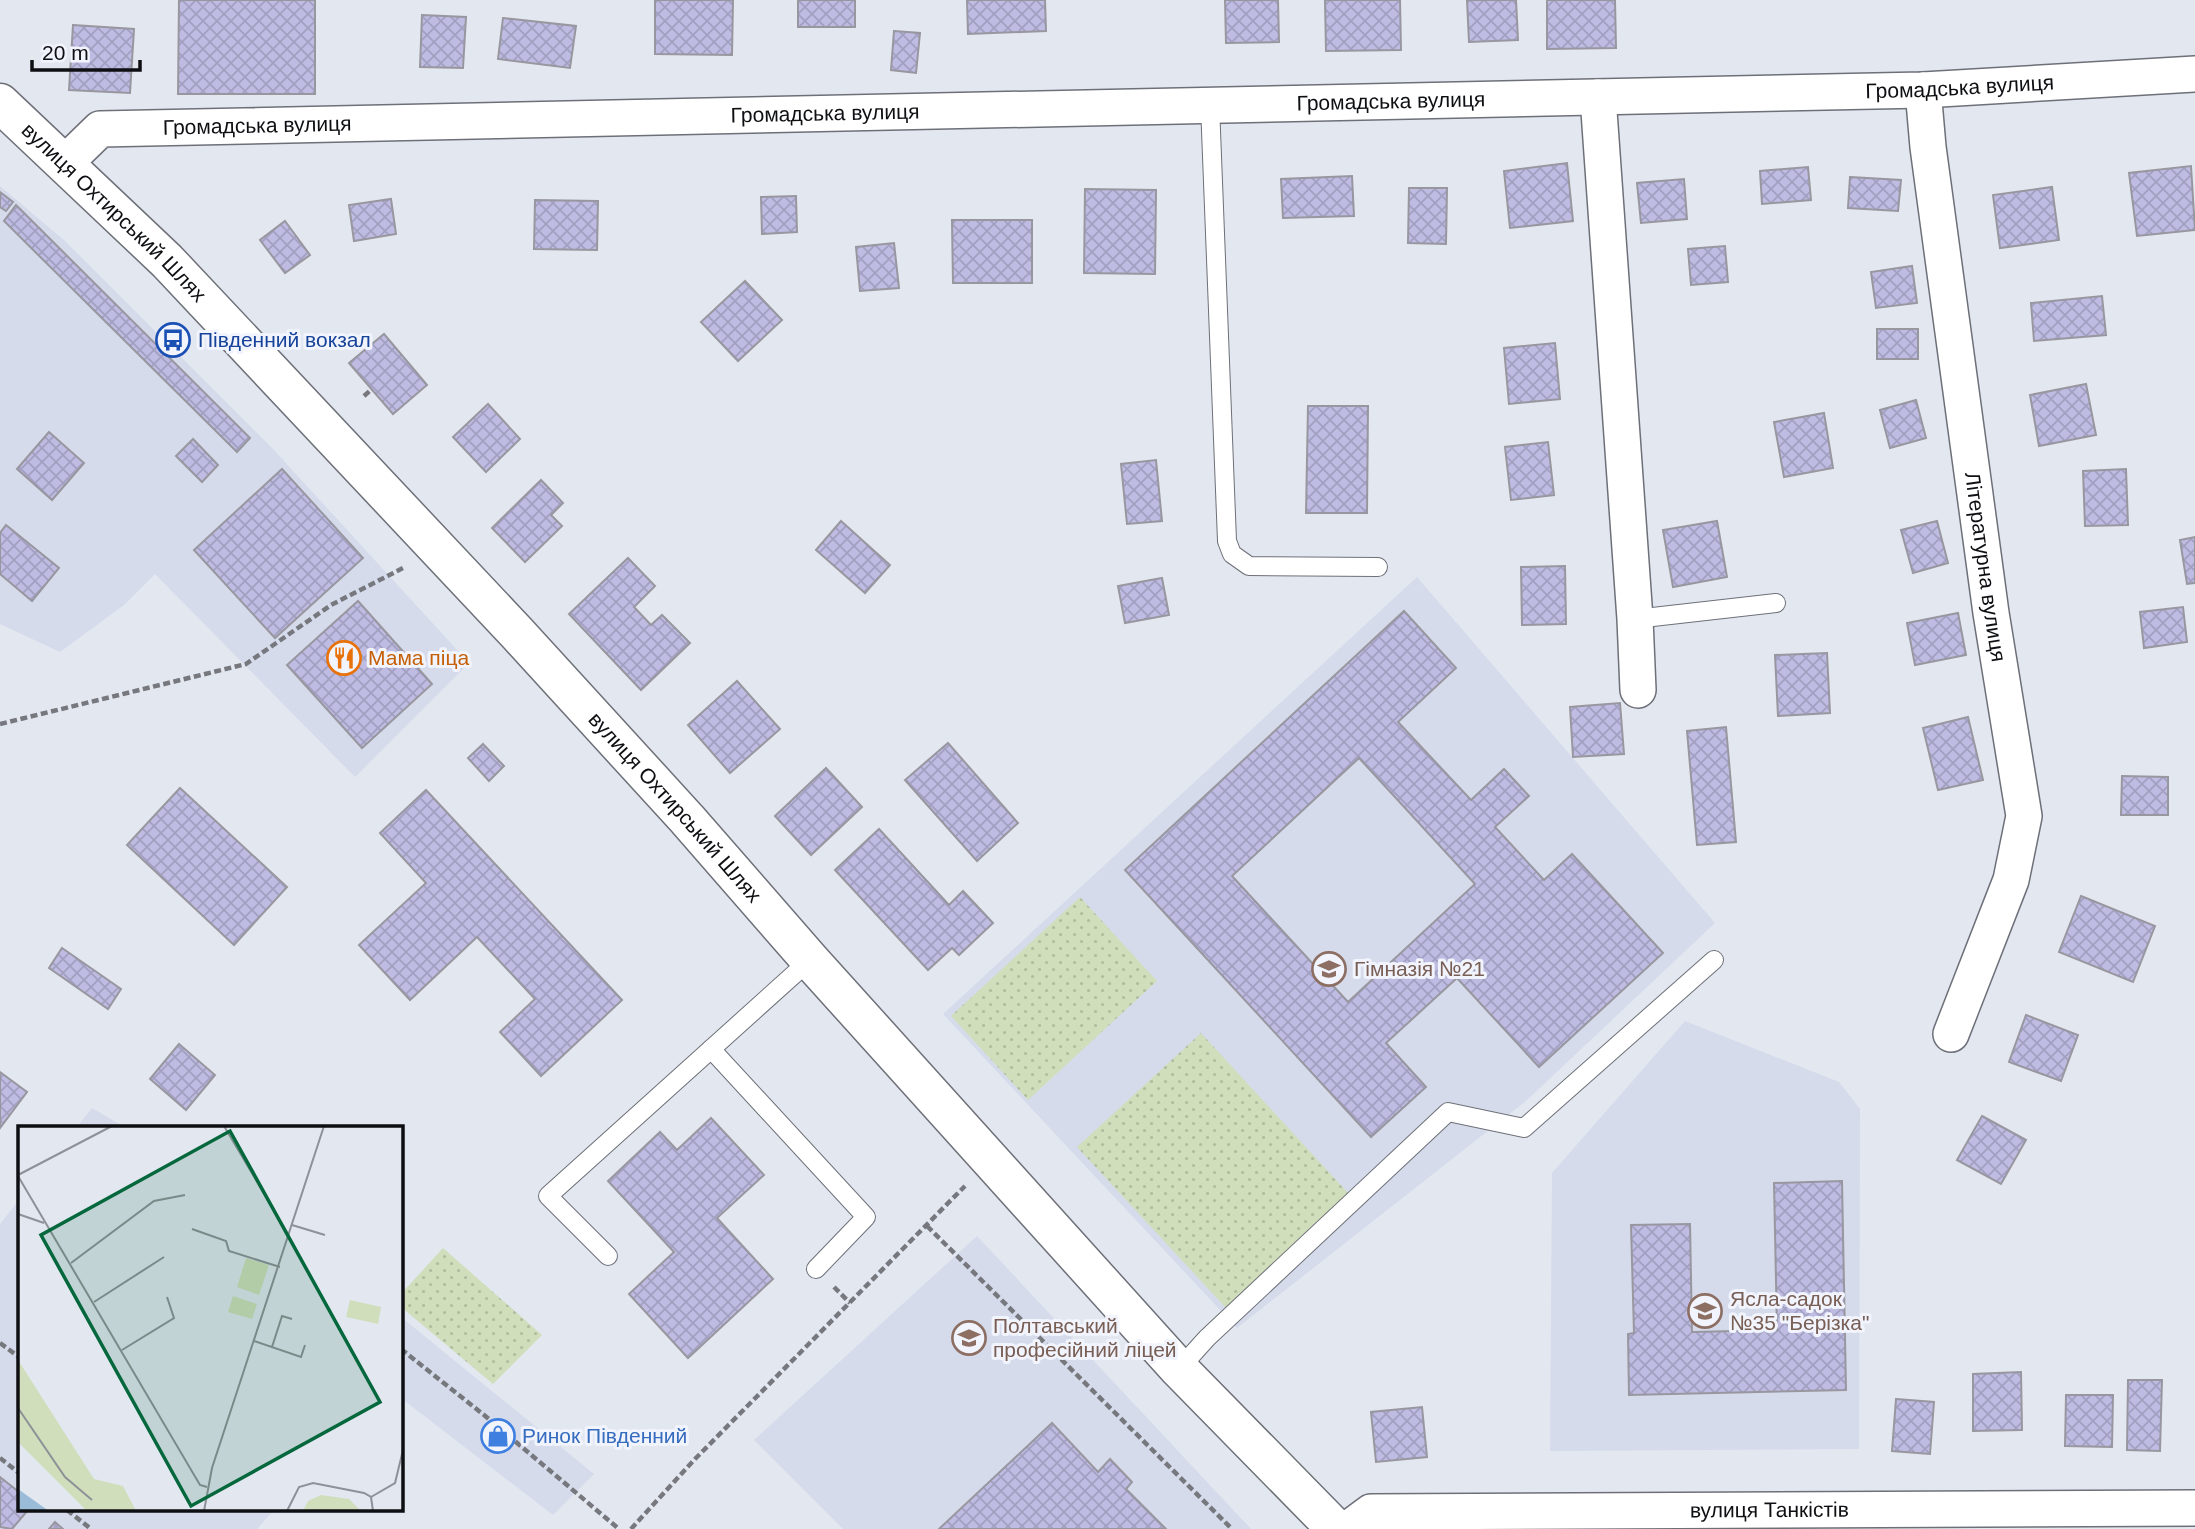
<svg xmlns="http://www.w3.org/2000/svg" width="2195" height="1529" viewBox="0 0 2195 1529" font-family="Helvetica,sans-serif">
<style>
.built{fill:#d5dbeb}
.green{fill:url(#green-dots)}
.building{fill:url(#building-cross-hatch);stroke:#9897a0;stroke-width:2;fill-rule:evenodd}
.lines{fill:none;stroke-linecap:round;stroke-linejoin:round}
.service-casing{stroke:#6d7078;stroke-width:20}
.minor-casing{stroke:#6d7078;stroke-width:38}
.secondary-casing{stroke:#6d7078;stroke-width:41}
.path{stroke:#76787e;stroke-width:4.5;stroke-dasharray:7 3.5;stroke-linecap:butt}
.service{stroke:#fff;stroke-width:18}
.minor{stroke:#fff;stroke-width:35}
.secondary{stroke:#fff;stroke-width:38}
.labels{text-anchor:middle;stroke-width:6;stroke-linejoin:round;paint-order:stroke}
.street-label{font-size:21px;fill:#0e0f12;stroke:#f1f4fd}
.transit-label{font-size:21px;fill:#164399;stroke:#f1f4fd;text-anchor:start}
.food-label{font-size:21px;fill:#c56008;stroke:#f1f4fd;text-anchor:start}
.education-label{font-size:21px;fill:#785e54;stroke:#f1f4fd;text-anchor:start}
.shop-label{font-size:21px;fill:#366cbe;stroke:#f1f4fd;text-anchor:start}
.inset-road{fill:none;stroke:#8e9197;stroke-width:2}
.view{fill:#05683d;fill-opacity:0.15;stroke:#05683d;stroke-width:3.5}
.inset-edge{fill:none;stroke:#0e0f12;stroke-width:3.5}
</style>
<defs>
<pattern id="green-dots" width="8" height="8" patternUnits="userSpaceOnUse" patternTransform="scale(1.75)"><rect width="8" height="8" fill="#d1debb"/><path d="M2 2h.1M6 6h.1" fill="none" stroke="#b2bda0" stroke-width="1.8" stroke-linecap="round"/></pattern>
<pattern id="building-cross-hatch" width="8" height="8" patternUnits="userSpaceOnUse" patternTransform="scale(1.75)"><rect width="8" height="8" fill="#bebce2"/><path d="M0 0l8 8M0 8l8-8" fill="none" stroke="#a2a0c1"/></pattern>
</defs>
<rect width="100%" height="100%" fill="#e3e7f0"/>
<!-- built -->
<g class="built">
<polygon points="0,186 65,241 273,449 469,663 355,777 155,574 124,605 60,652 0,624"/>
<polygon points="1417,577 1715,923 1526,1101 1237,1328 943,1014"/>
<polygon points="1685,1021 1839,1082 1860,1109 1859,1449 1550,1451 1552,1173"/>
<polygon points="92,1108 126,1128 76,1128"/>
<polygon points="19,1200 19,1510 274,1510 257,1529 0,1529 0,1224"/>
<polygon points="977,1236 1251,1529 843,1529 754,1440"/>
<polygon points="401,1317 594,1474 553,1515 401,1398"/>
</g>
<!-- green -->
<g class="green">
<polygon points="1080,897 1157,981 1028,1100 951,1016"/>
<polygon points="1201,1033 1349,1194 1226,1308 1077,1147"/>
<polygon points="443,1248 542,1335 493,1384 401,1307 401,1294"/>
</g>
<!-- building -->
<g class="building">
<polygon points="179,0 315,0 315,94 178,94"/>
<polygon points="655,0 733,0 732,55 655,54"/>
<rect x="798" y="0" width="57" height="27"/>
<polygon points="967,0 1045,0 1046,31 968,34"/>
<polygon points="1225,0 1278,0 1279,42 1226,43"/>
<polygon points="1325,0 1400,0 1401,50 1326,51"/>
<polygon points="1467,0 1516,0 1518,40 1469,42"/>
<polygon points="1547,0 1615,0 1616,48 1547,49"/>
<polygon points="422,15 466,17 463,68 420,67"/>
<polygon points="503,18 576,26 570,68 498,59"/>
<polygon points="73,25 134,29 130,93 69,90"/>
<polygon points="894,31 920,33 916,73 891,70"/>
<polygon points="1567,163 1573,221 1510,228 1504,171"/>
<polygon points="2191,166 2195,230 2137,236 2129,173"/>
<polygon points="1808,167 1811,200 1762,204 1760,171"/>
<polygon points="1352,176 1354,216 1283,218 1281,179"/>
<polygon points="1850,177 1901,180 1898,211 1848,208"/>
<polygon points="1684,179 1687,219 1641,223 1637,183"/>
<polygon points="2052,187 2059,240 2000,248 1993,195"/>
<polygon points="1409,188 1447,188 1446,244 1408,243"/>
<polygon points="1085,189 1156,190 1155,274 1084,273"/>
<polygon points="0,192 13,202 6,211 0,207"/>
<polygon points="796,196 797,232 762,234 761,197"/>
<polygon points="391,199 396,234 354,241 349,205"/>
<polygon points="535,200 598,201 597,250 534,249"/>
<polygon points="16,205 250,438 237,452 4,221"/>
<polygon points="952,220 1032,220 1032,283 953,283"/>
<polygon points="285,221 310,255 285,273 260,240"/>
<polygon points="894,243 899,288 860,291 856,247"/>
<polygon points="1725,246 1728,282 1691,285 1688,249"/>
<polygon points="1912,266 1917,303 1876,308 1871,272"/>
<polygon points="745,281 782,320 738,361 701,322"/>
<polygon points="2102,296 2106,335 2034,341 2031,303"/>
<rect x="1877" y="329" width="41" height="30"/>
<polygon points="384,334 427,385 393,414 349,363"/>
<polygon points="1555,343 1560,399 1509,404 1504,348"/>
<polygon points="2086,384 2096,435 2039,446 2030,395"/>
<polygon points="1916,400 1926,438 1890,448 1880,410"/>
<polygon points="488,404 520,439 486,472 453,437"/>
<polygon points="1308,406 1368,406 1367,513 1306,513"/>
<polygon points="1824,413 1833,468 1784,477 1774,422"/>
<polygon points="49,432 84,463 52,500 17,469"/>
<polygon points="193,439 218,465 202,482 176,456"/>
<polygon points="1548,442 1554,495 1511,500 1505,447"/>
<polygon points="1156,460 1162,521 1127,524 1121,464"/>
<polygon points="282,469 363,558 275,638 194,550"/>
<polygon points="2126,469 2128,525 2085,526 2083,471"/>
<polygon points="541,480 563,503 551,515 562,526 525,562 492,528"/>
<polygon points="841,521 890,565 865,593 816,550"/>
<polygon points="1717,521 1727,577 1673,587 1663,530"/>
<polygon points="1937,521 1948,563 1913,573 1901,530"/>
<polygon points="6,525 59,568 32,601 0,574 0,533"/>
<polygon points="2195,537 2195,583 2187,584 2180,540"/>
<polygon points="628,558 655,586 634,607 651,625 662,615 690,643 641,690 569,614"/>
<polygon points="1565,566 1566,624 1522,625 1521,567"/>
<polygon points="1162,578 1169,615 1125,623 1118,586"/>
<polygon points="358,601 432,684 362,748 287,665"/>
<polygon points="2183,607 2187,642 2144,648 2140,612"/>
<path d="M 1404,611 L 1456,668 L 1398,722 L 1471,800 L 1504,769 L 1529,796 L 1495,827 L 1544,880 L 1572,854 L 1663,953 L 1539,1067 L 1457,978 L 1386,1043 L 1426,1087 L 1371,1137 L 1125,870 ZM 1359,758 L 1475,884 L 1348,1002 L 1232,876 Z"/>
<polygon points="1958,613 1966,655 1915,665 1907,623"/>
<polygon points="1827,653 1830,713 1778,716 1775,655"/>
<polygon points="737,681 780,729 730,773 688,725"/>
<polygon points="1620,703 1624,754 1573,757 1570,707"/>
<polygon points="1968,717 1983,780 1938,790 1923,728"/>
<polygon points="1726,727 1736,842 1697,845 1687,731"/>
<polygon points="948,743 1018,823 977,861 905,780"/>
<polygon points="483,744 504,766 489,781 468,758"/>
<polygon points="826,768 862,807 811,855 775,816"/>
<polygon points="2122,776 2168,777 2168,815 2121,815"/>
<polygon points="180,788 287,887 234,945 127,845"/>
<polygon points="426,790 622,1000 541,1076 500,1032 535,999 477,937 410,1000 359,945 426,883 380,833"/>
<polygon points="879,829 949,905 963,891 993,923 959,955 952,948 928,970 835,870"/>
<polygon points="2081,896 2155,926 2133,982 2059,952"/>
<polygon points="62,948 121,989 108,1009 49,968"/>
<polygon points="2026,1015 2078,1035 2061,1081 2009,1062"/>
<polygon points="179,1044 215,1075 186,1110 150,1079"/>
<polygon points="0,1072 27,1092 0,1128"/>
<polygon points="1982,1116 2026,1140 2001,1184 1957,1160"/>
<polygon points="711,1118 764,1175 717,1218 773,1279 688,1358 629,1294 674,1252 608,1181 660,1132 677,1150"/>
<polygon points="1842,1181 1846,1390 1629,1395 1628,1334 1634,1333 1631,1225 1690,1224 1692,1332 1777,1330 1774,1183"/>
<polygon points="2021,1372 2022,1430 1973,1431 1973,1374"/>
<polygon points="2128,1380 2162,1380 2160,1451 2127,1450"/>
<polygon points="2066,1395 2113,1395 2112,1447 2065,1446"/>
<polygon points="1896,1399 1934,1402 1930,1454 1892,1451"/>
<polygon points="1422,1407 1427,1457 1376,1462 1371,1412"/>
<polygon points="1052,1423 1098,1472 1110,1459 1132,1482 1126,1489 1166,1529 939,1529"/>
<polygon points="0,1477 19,1492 19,1510 28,1510 12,1529 0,1527"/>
<polygon points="55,1522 63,1529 49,1529"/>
</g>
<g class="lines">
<!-- service casing -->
<g class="service-casing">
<g id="service">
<polyline points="1210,105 1227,541 1232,554 1249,566 1378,567"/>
<polyline points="1635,619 1776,603"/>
<polyline points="711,1049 866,1217 816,1269"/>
<polyline points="608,1256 548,1196 810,960"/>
<polyline points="1179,1369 1207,1338 1448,1112 1524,1128 1714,960"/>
</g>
</g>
<!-- minor casing -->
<g class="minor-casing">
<g id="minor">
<path id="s1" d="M 1923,90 L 1928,147 L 1991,613 L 2024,816 L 2011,880 L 1951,1034"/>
<polyline points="1598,97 1635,619 1638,690"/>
<path id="s2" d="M 65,163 L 100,129 L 1923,90 L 2195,74"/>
<path id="s3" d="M 1348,1529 L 1371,1512 L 2195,1508"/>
</g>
</g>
<!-- secondary casing -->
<g class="secondary-casing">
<g id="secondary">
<path id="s4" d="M 0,103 L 167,261 L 517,633 L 687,819 L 810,960 L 1179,1369 L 1336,1529"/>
</g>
</g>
<!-- path -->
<g class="path">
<polyline points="364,396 372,389"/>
<polyline points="0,724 246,664 331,605 405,567"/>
<polyline points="927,1226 1232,1529"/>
<polyline points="834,1287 850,1303"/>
<polyline points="0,1343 19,1357"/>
<polyline points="401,1349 484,1415 619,1529"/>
<polyline points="0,1458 19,1473"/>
<polyline points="67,1510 91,1529"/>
<polyline points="631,1529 695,1459 965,1186"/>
</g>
<!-- service -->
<use href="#service" class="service"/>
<!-- minor -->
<use href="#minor" class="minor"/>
<!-- secondary -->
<use href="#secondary" class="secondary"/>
</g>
<!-- icons -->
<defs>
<g id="bus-ring" transform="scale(1.75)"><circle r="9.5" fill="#f1f4fd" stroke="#1a4fb4" stroke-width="1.5"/><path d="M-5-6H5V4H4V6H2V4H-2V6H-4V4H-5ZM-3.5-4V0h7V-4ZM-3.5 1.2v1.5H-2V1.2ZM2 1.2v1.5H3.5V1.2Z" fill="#1a4fb4"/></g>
<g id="restaurant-ring" transform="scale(1.75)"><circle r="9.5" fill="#f1f4fd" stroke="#e8710a" stroke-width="1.5"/><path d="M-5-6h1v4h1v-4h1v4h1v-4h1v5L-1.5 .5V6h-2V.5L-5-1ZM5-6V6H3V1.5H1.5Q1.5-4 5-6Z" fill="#e8710a"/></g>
<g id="school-ring" transform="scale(1.75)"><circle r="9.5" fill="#f1f4fd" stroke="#8d6e63" stroke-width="1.5"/><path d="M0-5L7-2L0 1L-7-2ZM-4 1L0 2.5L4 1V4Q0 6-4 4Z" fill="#8d6e63"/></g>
<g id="university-ring" transform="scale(1.75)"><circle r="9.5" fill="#f1f4fd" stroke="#8d6e63" stroke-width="1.5"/><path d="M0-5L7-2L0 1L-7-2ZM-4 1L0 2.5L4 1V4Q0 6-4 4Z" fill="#8d6e63"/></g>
<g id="shop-ring" transform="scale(1.75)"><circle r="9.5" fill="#f1f4fd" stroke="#3f7fe0" stroke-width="1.5"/><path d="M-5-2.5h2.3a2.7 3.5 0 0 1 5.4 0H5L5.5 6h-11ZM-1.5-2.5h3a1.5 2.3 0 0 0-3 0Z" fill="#3f7fe0"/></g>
</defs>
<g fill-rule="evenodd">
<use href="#bus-ring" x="173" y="340"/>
<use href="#restaurant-ring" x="344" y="658"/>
<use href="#school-ring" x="1329" y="969"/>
<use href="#school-ring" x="1705" y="1311"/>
<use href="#university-ring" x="969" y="1338"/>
<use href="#shop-ring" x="498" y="1436"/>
</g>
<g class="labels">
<!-- street labels -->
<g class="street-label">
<text dy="7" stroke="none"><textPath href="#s2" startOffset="1909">Громадська вулиця</textPath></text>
<text dy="7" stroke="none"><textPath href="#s2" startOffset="1340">Громадська вулиця</textPath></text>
<text dy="7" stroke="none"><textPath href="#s2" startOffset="774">Громадська вулиця</textPath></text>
<text dy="7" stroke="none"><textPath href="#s2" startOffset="206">Громадська вулиця</textPath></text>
<text dy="7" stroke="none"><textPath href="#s4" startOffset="158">вулиця Охтирський Шлях</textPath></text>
<text dy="7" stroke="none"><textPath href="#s1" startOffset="481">Літературна вулиця</textPath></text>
<text dy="7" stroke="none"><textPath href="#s4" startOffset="976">вулиця Охтирський Шлях</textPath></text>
<text dy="7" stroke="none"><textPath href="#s3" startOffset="427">вулиця Танкістів</textPath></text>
</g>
<!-- transit labels -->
<g class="transit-label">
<text x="198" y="347">Південний вокзал</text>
</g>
<!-- food labels -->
<g class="food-label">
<text x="368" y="665">Мама піца</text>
</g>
<!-- education labels -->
<g class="education-label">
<text x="1354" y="976">Гімназія №21</text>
<text x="1730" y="1306">Ясла-садок<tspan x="1730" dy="24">№35 "Берізка"</tspan></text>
<text x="993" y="1333">Полтавський<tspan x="993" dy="24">професійний ліцей</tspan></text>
</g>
<!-- shop labels -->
<g class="shop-label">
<text x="522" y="1443">Ринок Південний</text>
</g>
</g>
<!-- overview -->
<g transform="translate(18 1126)">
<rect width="385" height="385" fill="#e3e7f0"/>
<path d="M 228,132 L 251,139 L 241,169 L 219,161 ZM 215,170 L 239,178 L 234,193 L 210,186 ZM 303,369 L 331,373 L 343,385 L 285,385 L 290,375 Z" fill="#d1debb"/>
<path d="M 0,234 L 76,353 L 105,360 L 118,385 L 69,385 L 0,316 Z" fill="#d1debb"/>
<path d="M 332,174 L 363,181 L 360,198 L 328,191 Z" fill="#d1debb"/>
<path d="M 0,363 L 28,383 L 31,385 L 0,385 Z" fill="#9bbcd8"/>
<path class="inset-road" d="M 206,0 L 271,110M 0,49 L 94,0M 0,50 L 182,359 L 189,361M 0,88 L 26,97M 274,99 L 307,109M 174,103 L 208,115 L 211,125 L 262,141M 53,137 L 136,75 L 167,69M 76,176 L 146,131M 236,215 L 283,231 L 287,219M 254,221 L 264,190 L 274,193M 104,224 L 156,192 L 149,171M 0,282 L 47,351 L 74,374M 353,371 L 377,357 L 385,324M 186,385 L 194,342 L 306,0M 269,385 L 281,361 L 295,357 L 346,367 L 353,371 L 355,385"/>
<path class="view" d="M 212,5 L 362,276 L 173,380 L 23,109 Z"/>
<rect width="385" height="385" class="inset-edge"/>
</g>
<!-- scale -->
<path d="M32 60v10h108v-10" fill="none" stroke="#0e0f12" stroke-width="3.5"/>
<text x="42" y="60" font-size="21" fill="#0e0f12" stroke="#f1f4fd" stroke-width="5" paint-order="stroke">20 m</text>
</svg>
